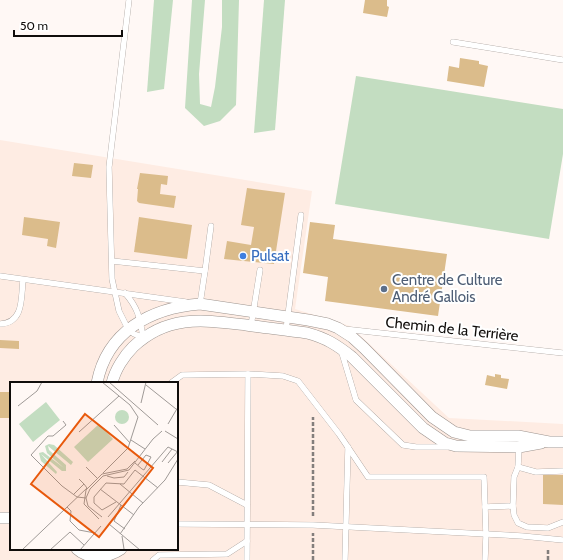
<svg xmlns="http://www.w3.org/2000/svg" width="563" height="560" viewBox="0 0 563 560" font-family="Cabin,sans-serif">
<style>
.built{fill:#feece3;fill-rule:evenodd}
.green{fill:#c3ddc1}
.building{fill:#dbbc8b}
.lines{fill:none;stroke-linecap:round;stroke-linejoin:round}
.lane-casing{stroke:#9c938e;stroke-width:6}
.street-casing{stroke:#9c938e;stroke-width:12}
.path{stroke:#837e7c;stroke-width:2.5;stroke-dasharray:4 2;stroke-linecap:butt}
.lane{stroke:#fff;stroke-width:5.5}
.street{stroke:#fff;stroke-width:11}
.shop-dot{fill:#3f7fe0;stroke:#fff;stroke-width:1.5}
.service-dot{fill:#5c6f8a;stroke:#fff;stroke-width:1.5}
.labels{text-anchor:middle;stroke-width:4;stroke-linejoin:round;paint-order:stroke}
.shop-label{font-size:15px;fill:#366cbe;stroke:#fff;text-anchor:start}
.service-label{font-size:15px;fill:#4e5e75;stroke:#fff;text-anchor:start}
.street-label{font-size:15px;fill:#100d0b;stroke:#fff}
.inset-road{fill:none;stroke:#9f9a97;stroke-width:1}
.view{fill:#e8590c;fill-opacity:0.15;stroke:#e8590c;stroke-width:2}
.inset-edge{fill:none;stroke:#100d0b;stroke-width:2}
</style>
<rect width="100%" height="100%" fill="#fff8f5"/>
<!-- built -->
<path class="built" d="M 0,140 L 312,191 L 295,309 L 350,326 L 449,418 L 563,424 L 563,560 L 0,560 ZM 11,383 L 177,383 L 177,549 L 11,549 Z"/>
<!-- green -->
<g class="green">
<polygon points="154,0 173,0 164,89 147,92"/>
<polygon points="192,0 205,0 199,74 200,104 211,107 215,87 222,27 222,0 239,0 236,105 220,121 204,126 185,108"/>
<polygon points="264,0 285,0 275,130 254,133"/>
<polygon points="356,76 563,109 563,154 549,239 335,204"/>
</g>
<!-- building -->
<g class="building">
<polygon points="365,0 387,0 387,6 389,7 387,17 363,13"/>
<polygon points="460,58 479,61 479,64 488,66 484,87 447,81 449,66 459,68"/>
<polygon points="74,163 93,165 91,178 72,176"/>
<polygon points="140,173 168,176 167,185 161,184 160,194 176,196 174,208 139,203 137,201 138,189 137,189"/>
<polygon points="247,188 285,193 274,264 224,259 227,241 251,245 254,227 241,225"/>
<polygon points="24,217 60,222 56,248 47,246 48,239 22,235"/>
<polygon points="139,217 192,225 187,259 134,252"/>
<polygon points="310,222 335,225 333,239 447,254 438,316 325,301 328,277 303,273"/>
<polygon points="0,340 19,341 19,349 0,348"/>
<polygon points="495,374 501,375 501,378 509,379 507,389 485,385 487,375 495,377"/>
<rect x="0" y="392" width="11" height="26"/>
<polygon points="543,475 563,475 563,505 543,504"/>
</g>
<g class="lines">
<!-- lane casing -->
<g class="lane-casing">
<g id="lane">
<polyline points="129,0 109,167 112,279 119,311 128,329 134,334 143,337"/>
<polyline points="453,42 563,60"/>
<polyline points="112,261 205,271 211,226"/>
<polyline points="0,276 186,302"/>
<path d="M 125,293 C 138,308 140,318 143,337"/>
<polyline points="198,304 200,304 205,271"/>
<path d="M 0,324 C 24,323 21,298 23,280"/>
<polyline points="251,326 260,270"/>
<polyline points="344,329 563,353"/>
<polyline points="286,330 301,215"/>
<polyline points="341,350 356,400 403,445 416,447 447,447"/>
<polyline points="171,383 182,375 248,374 283,376 298,381 339,434 368,477 484,477 486,535 485,560"/>
<polyline points="519,447 518,467 514,477 513,506 514,515 518,523 527,527 548,528 563,522"/>
<polyline points="518,467 536,472 563,471"/>
<polyline points="177,482 209,485 247,505"/>
<polyline points="485,507 513,506"/>
<polyline points="177,524 313,525 522,536 563,540"/>
<polyline points="153,560 159,555 227,554 247,541"/>
<polyline points="247,560 248,374"/>
<polyline points="345,560 348,447"/>
</g>
</g>
<!-- street casing -->
<g class="street-casing">
<g id="street">
<path d="M 97,383 C 107,331 151,308 200,304 L 308,320 L 328,324 L 338,328 L 352,337 L 364,348 L 432,417 L 454,432 L 470,436 L 518,436 L 549,442 L 563,442"/>
<path d="M 112,383 C 115,370 124,356 133,347 C 168,314 204,320 246,325 C 267,328 287,330 307,333 C 326,338 337,345 352,357 L 423,428 L 445,443 L 456,446 L 519,447 L 541,443"/>
<polyline points="0,518 11,518"/>
<path d="M 77,549 C 89,560 108,558 121,549"/>
</g>
</g>
<!-- path -->
<g class="path">
<polyline points="313,516 313,417"/>
<polyline points="313,560 313,533"/>
<polyline points="548,560 548,548"/>
</g>
<!-- lane -->
<use href="#lane" class="lane"/>
<!-- street -->
<use href="#street" class="street"/>
</g>
<!-- markers -->
<circle class="shop-dot" cx="243" cy="256" r="4"/>
<circle class="service-dot" cx="384" cy="289" r="4"/>
<g class="labels">
<!-- shop labels -->
<g class="shop-label">
<text x="251" y="261">Pulsat</text>
</g>
<!-- service labels -->
<g class="service-label">
<text x="392" y="285">Centre de Culture<tspan x="392" dy="17">André Gallois</tspan></text>
</g>
<!-- street labels -->
<g class="street-label">
<text transform="translate(452 329) rotate(6)" y="5">Chemin de la Terrière</text>
</g>
</g>
<!-- overview -->
<g transform="translate(10 382)">
<rect width="168" height="168" fill="#fff8f5"/>
<path d="M 36,20 L 50,38 L 23,60 L 9,42 ZM105 35a7 7 0 1 1 14 0a7 7 0 1 1-14 0ZM 89,42 L 103,57 L 78,80 L 64,65 ZM 39,62 L 44,63 L 63,80 L 61,83 L 38,64 L 39,68 L 56,83 L 56,89 L 52,89 L 31,72 L 47,90 L 46,92 L 31,79 L 29,71 L 33,70 L 54,86 L 37,71 L 35,64 Z" fill="#c3ddc1"/>
<path class="inset-road" d="M 92,0 L 120,23 L 128,35 L 118,66 L 93,91M 99,0 L 148,43M 136,3 L 166,27M 131,21 L 136,0M 8,24 L 27,9 L 32,0M 53,39 L 56,43 L 43,54 L 38,54 L 21,73 L 52,104 L 67,115 L 76,116M 158,42 L 168,25M 104,43 L 120,61M 155,49 L 168,57M 69,50 L 109,14M 121,58 L 135,67M 152,80 L 162,67M 125,81 L 132,87 L 134,88 L 141,75 L 136,73 L 128,83M 158,81 L 168,69M 76,85 L 88,97M 97,94 L 104,96 L 114,95 L 118,90M 110,102 L 133,121M 90,107 L 124,133M 63,113 L 74,102 L 69,97M 106,120 L 92,128 L 84,121 L 84,115 L 96,101 L 114,102 L 125,88 L 148,106M 111,123 L 104,139 L 115,147M 57,125 L 61,129 L 60,139 L 69,148 L 85,151M 92,135 L 78,124 L 76,116 L 80,107 L 93,94 L 119,88 L 143,57 L 152,49M 98,135 L 158,65 L 168,70M 89,137 L 74,122 L 76,108 L 92,92 L 117,87 L 125,79M 99,142 L 130,168M 110,152 L 129,125 L 155,98 L 168,77M 112,154 L 114,167M 12,168 L 77,106 L 74,102M 40,168 L 60,150 L 74,163M 70,168 L 91,144"/>
<path class="view" d="M 75,32 L 143,86 L 89,155 L 21,102 Z"/>
<rect width="168" height="168" class="inset-edge"/>
</g>
<!-- scale -->
<path d="M14 30v6h108v-6" fill="none" stroke="#100d0b" stroke-width="2"/>
<text x="20" y="30" font-size="12" fill="#100d0b" stroke="#ffffff" stroke-width="3" paint-order="stroke">50 m</text>
</svg>
